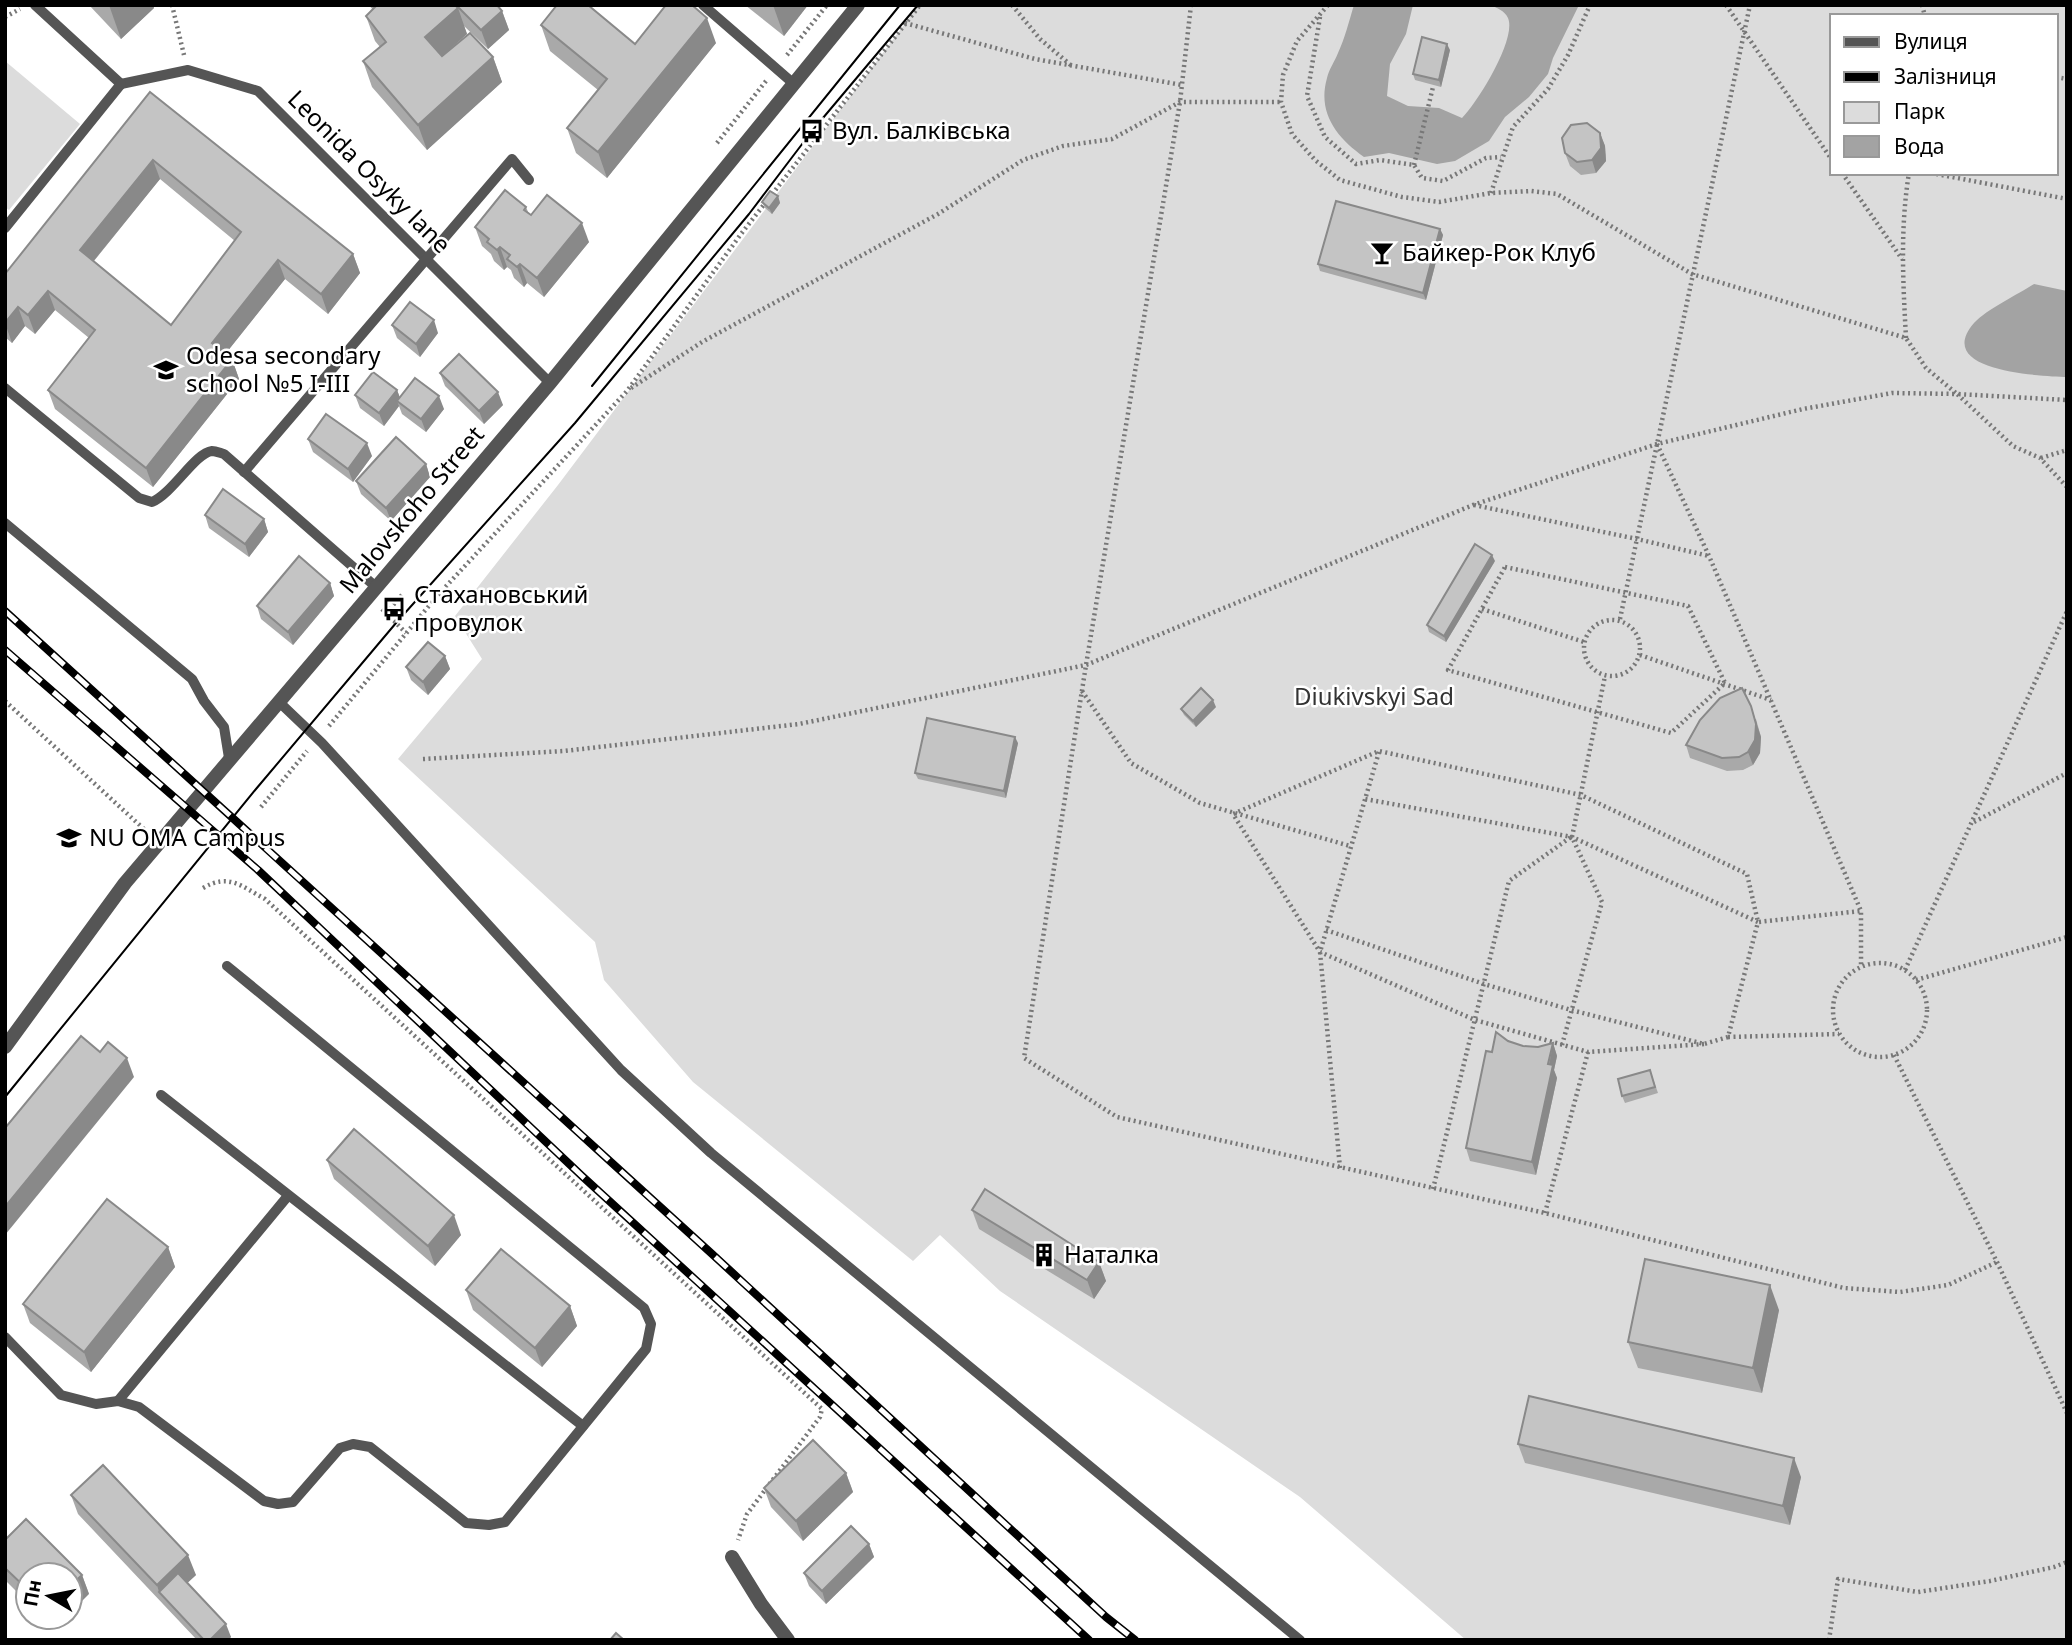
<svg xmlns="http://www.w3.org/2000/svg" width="2072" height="1645" viewBox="0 0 2072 1645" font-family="'Noto Sans',sans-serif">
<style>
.green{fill:#dcdcdc;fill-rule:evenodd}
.water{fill:#a3a3a3}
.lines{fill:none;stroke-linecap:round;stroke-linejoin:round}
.path{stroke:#777;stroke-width:4.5;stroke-dasharray:2 3.5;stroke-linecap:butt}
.service{stroke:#555;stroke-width:10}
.minor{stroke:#555;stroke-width:14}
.tertiary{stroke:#555;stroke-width:14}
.tram{stroke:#000;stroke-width:2}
.rail-casing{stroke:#000;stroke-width:8}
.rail{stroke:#fff;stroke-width:5;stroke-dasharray:16;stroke-linecap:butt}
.wall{fill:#a9a9a9;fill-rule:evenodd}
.shaded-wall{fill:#898989}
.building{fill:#c4c4c4;stroke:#898989;stroke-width:2;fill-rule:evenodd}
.labels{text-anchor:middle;stroke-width:5;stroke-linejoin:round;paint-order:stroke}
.poi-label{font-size:24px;fill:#000;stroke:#fff;text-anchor:start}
.street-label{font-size:24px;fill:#000;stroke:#fff}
.park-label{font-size:24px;fill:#333;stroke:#fff}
</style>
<rect width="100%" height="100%" fill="#fff"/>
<!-- green -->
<g class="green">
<path d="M 919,5 L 2067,5 L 2067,1640 L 1466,1640 L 1300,1497 L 1000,1291 L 940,1235 L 913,1261 L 693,1082 L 604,980 L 595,942 L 398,759 L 482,659 L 455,616 L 558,485 ZM 1832,16 L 2056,16 L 2056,173 L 1832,173 Z"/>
<polygon points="5,61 80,124 9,210 5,207"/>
</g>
<!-- water -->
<g class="water">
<path d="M 1354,5 L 1413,5 L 1406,34 L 1390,64 L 1387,96 L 1408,106 L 1439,108 L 1462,118 C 1477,103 1517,39 1508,18 C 1505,11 1497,8 1490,5 L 1579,5 L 1553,58 L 1548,74 L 1529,97 L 1505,117 L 1489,141 L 1455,161 L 1437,164 L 1389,153 L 1364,157 C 1337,138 1317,113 1327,78 C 1329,69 1335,61 1338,53 C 1345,38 1349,21 1354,5 Z"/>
<path d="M 2034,284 L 2067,291 L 2067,377 C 2041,376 1932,372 1974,323 C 1987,309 2017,295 2034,284 Z"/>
</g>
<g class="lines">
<!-- path -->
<g class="path">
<polyline points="172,5 184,55"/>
<polyline points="1012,5 1040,39 1073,67"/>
<polyline points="1191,5 1180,102 1086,665 1024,1058 1117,1117 1545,1213 1844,1288 1900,1292 1948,1285 1997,1262"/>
<polyline points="1328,5 1297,41 1283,75 1281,102 1292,134 1315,160 1340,180 1402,197 1439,202 1491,193 1531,191 1557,194 1692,274 1906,338 1926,368 1957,394 2067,400"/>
<polyline points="1726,5 1832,160"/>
<polyline points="1922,5 1925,16"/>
<polyline points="5,17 20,9"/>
<polyline points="1320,17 1307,96 1325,137 1356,164 1380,160 1414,165 1422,178 1443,181 1486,158 1501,157"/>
<polyline points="905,23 1035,59 1182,85"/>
<polyline points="787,55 827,5"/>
<polyline points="2056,77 2067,79"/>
<polyline points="717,143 766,81"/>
<polyline points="1414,165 1433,87"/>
<polyline points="1842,173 1902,259"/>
<polyline points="1931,173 2067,199"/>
<polyline points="1491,193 1513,127 1548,89 1568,55 1590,5"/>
<path d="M 1906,338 C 1903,282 1900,228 1909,173"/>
<polyline points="631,388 702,342 938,214 1023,160 1063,146 1112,139 1180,102 1281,102"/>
<polyline points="1657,444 1709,556 1861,911 1861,967"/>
<polyline points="2041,458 2067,450"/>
<polyline points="1474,505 1637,539 1709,556"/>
<polygon points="1505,567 1688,606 1725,683 1671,733 1448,670"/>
<polyline points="382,609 406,633"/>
<polyline points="1482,609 1584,642"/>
<polyline points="386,613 402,595"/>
<polyline points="1620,619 1750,5"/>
<circle cx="1612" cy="648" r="28"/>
<polyline points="1640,655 1771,700"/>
<polyline points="1082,691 1131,763 1200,803 1350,846"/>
<polyline points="5,701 146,831"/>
<polyline points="329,726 438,595 627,391 741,234 920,5"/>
<polyline points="423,759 564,751 799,724 1086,665 1473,505 1657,444 1803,409 1892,393 1957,394 2013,446 2040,458 2067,487"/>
<polyline points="261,807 307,751"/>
<polyline points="1974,822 2067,773"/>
<path d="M 203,888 C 229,873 241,886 265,899 L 822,1409 L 820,1417 L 747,1514 L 738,1540"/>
<polyline points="1326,930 1484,984 1571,1010 1704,1044 1728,1037 1758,922 1572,837 1365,799"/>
<circle cx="1880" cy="1010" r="47"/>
<polyline points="1905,970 2067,611"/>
<polyline points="1916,980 2067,937"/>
<polyline points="1728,1037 1839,1034"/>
<polyline points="1704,1044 1588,1052 1475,1020 1320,952 1233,814 1379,751 1581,795 1747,874 1758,922 1861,911"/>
<polyline points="1562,1045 1602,902 1572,837 1605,676"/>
<polyline points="1894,1055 1997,1262 2067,1413"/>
<polyline points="1340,1168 1320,952 1379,752"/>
<polyline points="1433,1189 1509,881 1571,837"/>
<polyline points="1545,1213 1588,1052"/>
<polyline points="1829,1640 1838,1579 1918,1592 1990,1581 2054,1567 2067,1562"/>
</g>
<!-- service -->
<g class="service">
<polyline points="35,5 121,84"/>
<polyline points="703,5 794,84"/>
<polyline points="121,84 188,70 258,91 550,383"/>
<polyline points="5,228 121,84"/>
<path d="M 5,388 L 139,498 L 152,502 C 173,493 195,453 212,451 C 216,451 220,453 224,454 L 376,587"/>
<polyline points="244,472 512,159 529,180"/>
<polyline points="5,523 192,679 204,701 224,727 229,758"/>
<polyline points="278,701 322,743 621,1070 711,1153 1300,1640"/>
<polyline points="161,1095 583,1426"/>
<polyline points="5,1337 61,1395 96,1404 118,1401 139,1407 264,1501 278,1504 293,1502 340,1448 353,1444 370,1447 466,1523 489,1525 505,1522 646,1349 651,1324 644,1308 227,966"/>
<polyline points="118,1401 287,1197"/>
</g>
<!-- minor -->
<polyline class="minor" points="732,1557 761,1604 788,1640"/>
<!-- tertiary -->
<polyline class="tertiary" points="5,1047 125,883 550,383 858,5"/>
<!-- tram -->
<g class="tram">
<polyline points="592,386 900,5"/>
<polyline points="5,1097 256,789 396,623 575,423 749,214 812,131 918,5"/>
</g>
<!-- rail casing -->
<g class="rail-casing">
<g id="rail">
<polyline points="5,611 711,1253 1106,1617 1135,1640"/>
<polyline points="5,650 258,870 582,1176 1089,1640"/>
</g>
</g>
<!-- rail -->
<use href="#rail" class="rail"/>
</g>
<!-- wall -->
<g class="wall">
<polygon points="89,5 153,5 154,8 121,39"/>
<polygon points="369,5 497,5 502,11 509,30 488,49 464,26 467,34 442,56 493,57 502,82 427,150 372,87 363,61 380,47 375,41 366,16 373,10"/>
<polygon points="745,5 808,5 784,36"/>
<polygon points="541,25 635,44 716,43 607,178 576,153 567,128 598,90 550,51"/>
<polygon points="1450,50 1441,87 1415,80 1413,74"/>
<path d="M 150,92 L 353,254 L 360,273 L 328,314 L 285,279 L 225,354 L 232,359 L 239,379 L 153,487 L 55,409 L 48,390 L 89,338 L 55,310 L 35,334 L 25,326 L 12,343 L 5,337 L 5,274 ZM 160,179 L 235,241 L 171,325 L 94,261 Z"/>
<polygon points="1600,133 1605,146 1606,161 1596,173 1581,175 1570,166 1565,153"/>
<polygon points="778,196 780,203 772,214 765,208 762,202"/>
<polygon points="526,207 529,214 589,242 544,297 527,283 524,287 514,278 511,270 507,267 504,270 494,261 491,254 482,246 475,227"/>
<polygon points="1440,229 1443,235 1426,300 1320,271 1318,264"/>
<polygon points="392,325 438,333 420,357 397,338"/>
<polygon points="440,373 503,405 484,424 445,386"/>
<polygon points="397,390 400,398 444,409 426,432 402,414 399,406 384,426 360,408 355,395"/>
<polygon points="308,439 372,456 353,482 313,452"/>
<polygon points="426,464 430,477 391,521 361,494 356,481"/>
<polygon points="205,515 264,519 268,532 249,557 209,528"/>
<polygon points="1495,561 1446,642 1429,632 1427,625"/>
<polygon points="330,583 334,596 293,645 261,619 257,606"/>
<polygon points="445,656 450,669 428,695 411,680 406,667"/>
<polygon points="1216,707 1196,727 1184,715 1181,709"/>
<polygon points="1756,719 1761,737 1760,753 1753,765 1743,770 1727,771 1690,758 1686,745"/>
<polygon points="1018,743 1006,798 918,779 915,773"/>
<polygon points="1508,1041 1523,1046 1538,1047 1553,1043 1557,1056 1554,1070 1557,1078 1536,1175 1470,1161 1466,1148 1492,1052"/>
<polygon points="1650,1070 1658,1093 1625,1103 1622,1096"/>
<polygon points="327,1160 461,1235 435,1266 334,1179"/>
<polygon points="972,1210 1099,1262 1106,1281 1094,1299 979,1229"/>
<polygon points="168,1247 175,1267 91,1372 30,1323 23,1304"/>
<polygon points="466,1290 570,1306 577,1326 542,1367 473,1310"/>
<polygon points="1779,1310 1762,1393 1638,1368 1628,1342"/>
<polygon points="1518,1444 1801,1477 1790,1525 1525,1463"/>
<polygon points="846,1473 853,1492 803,1541 771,1507 764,1488"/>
<polygon points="71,1495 196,1575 187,1583 231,1637 228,1640 197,1640 78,1514"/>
<polygon points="5,1540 82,1575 89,1594 28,1575 28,1603 5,1580"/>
<polygon points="869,1544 874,1557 826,1604 809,1586 804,1573"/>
<polygon points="42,1617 66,1617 54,1629"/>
</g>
<!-- shaded-wall -->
<g class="shaded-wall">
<polygon points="109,5 153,5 154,8 121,39"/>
<polygon points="773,5 808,5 784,36"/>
<polygon points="458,8 467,34 434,63 425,37"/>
<polygon points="502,11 509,30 488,49 481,30"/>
<polygon points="707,18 716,43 607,178 598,152"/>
<polygon points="1447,44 1450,50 1441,87 1439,80"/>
<polygon points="493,57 502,82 427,150 418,125"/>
<polygon points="1600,133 1605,146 1606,161 1596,173 1592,160"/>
<polygon points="153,160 160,179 87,269 80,250"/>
<polygon points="778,196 780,203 772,214 769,208"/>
<polygon points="582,223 589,242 544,297 537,278"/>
<polygon points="1440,229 1443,235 1426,300 1423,293"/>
<polygon points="500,247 507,267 504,270 497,250"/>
<polygon points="353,254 360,273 328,314 321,294"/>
<polygon points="278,260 285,279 219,362 212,343"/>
<polygon points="520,264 527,283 524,287 517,267"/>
<polygon points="48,291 55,310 35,334 28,315"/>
<polygon points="18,307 25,326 12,343 5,323"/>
<polygon points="434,320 438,333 420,357 416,344"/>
<polygon points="232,359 239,379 153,487 146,468"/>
<polygon points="397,390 402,403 397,401 399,406 384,426 379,413"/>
<polygon points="498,392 503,405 484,424 479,411"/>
<polygon points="439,396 444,409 426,432 421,419"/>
<polygon points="367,443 372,456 353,482 348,469"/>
<polygon points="426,464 430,477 391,521 386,508"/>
<polygon points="264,519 268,532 249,557 245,544"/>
<polygon points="1492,555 1495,561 1446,642 1444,636"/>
<polygon points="330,583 334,596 293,645 288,632"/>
<polygon points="445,656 450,669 428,695 423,682"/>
<polygon points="1213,700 1216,707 1196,727 1193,721"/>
<polygon points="1751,706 1761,737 1760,753 1753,765 1748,752"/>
<polygon points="1015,737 1018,743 1006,798 1004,791"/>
<polygon points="1553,1043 1557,1056 1554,1070 1557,1078 1536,1175 1532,1162"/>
<polygon points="127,1058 134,1077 5,1235 5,1207"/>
<polygon points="454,1215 461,1235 435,1266 428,1246"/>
<polygon points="168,1247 175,1267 91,1372 84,1352"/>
<polygon points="1099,1262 1106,1281 1094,1299 1087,1280"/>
<polygon points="1770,1285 1779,1310 1762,1393 1753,1368"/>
<polygon points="570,1306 577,1326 542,1367 535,1348"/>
<polygon points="1794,1458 1801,1477 1790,1525 1783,1506"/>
<polygon points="846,1473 853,1492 803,1541 796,1521"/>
<polygon points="869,1544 874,1557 826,1604 822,1591"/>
<polygon points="188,1555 196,1575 168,1601 159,1592 157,1585"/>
<polygon points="82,1575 89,1594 70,1613 70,1586"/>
<polygon points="50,1617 66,1617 54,1629"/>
<polygon points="226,1624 231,1637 228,1640 210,1640"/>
</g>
<!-- building -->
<g class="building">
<polygon points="377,5 455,5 458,8 425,37 442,56 470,33 493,57 418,125 363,61 386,42 366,16"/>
<polygon points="456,5 497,5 502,11 481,30"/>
<polygon points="557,5 588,5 635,44 666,5 692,5 707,18 598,152 567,128 607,79 541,25"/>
<polygon points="1422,37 1447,44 1439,80 1413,74"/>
<path d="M 150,92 L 353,254 L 321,294 L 278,260 L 212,343 L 232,359 L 146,468 L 48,390 L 95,330 L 48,291 L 28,315 L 18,307 L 5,323 L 5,274 ZM 153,160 L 241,232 L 171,325 L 80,250 Z"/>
<polygon points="1587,123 1600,133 1601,148 1592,160 1577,162 1565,153 1562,138 1571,125"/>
<polygon points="505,190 526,207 524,210 531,215 547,195 582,223 537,278 520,264 517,267 507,259 510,255 500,247 497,250 487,242 489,239 475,227"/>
<polygon points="770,191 778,196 769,208 762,202"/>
<polygon points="1336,201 1440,229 1423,293 1318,264"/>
<polygon points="410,302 434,320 416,344 392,325"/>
<polygon points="459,354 498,392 479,411 440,373"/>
<polygon points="373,372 397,390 379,413 355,395"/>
<polygon points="415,378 439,396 421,419 397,401"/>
<polygon points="326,414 367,443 348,469 308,439"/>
<polygon points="396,437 426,464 386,508 356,481"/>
<polygon points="223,489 264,519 245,544 205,515"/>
<polygon points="1475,544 1492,555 1444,636 1427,625"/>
<polygon points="299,556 330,583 288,632 257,606"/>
<polygon points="428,642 445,656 423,682 406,667"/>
<polygon points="1201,688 1213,700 1193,721 1181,709"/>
<polygon points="1742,688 1751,706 1756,724 1755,740 1748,752 1739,757 1722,758 1686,745 1700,720 1720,698"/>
<polygon points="927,718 1015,737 1004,791 915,773"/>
<polygon points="1496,1032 1508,1041 1523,1046 1538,1047 1553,1043 1548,1064 1553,1065 1532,1162 1466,1148 1486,1051 1492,1052"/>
<polygon points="81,1036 100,1052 108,1042 127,1058 5,1207 5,1128"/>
<polygon points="1650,1070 1655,1087 1622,1096 1618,1079"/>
<polygon points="354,1129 454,1215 428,1246 327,1160"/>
<polygon points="985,1189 1099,1262 1087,1280 972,1210"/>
<polygon points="107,1199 168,1247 84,1352 23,1304"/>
<polygon points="501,1249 570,1306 535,1348 466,1290"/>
<polygon points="1645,1259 1770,1285 1753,1368 1628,1342"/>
<polygon points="1529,1396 1794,1458 1783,1506 1518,1444"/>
<polygon points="813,1440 846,1473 796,1521 764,1488"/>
<polygon points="103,1465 188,1555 157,1585 71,1495"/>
<polygon points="26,1519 82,1575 70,1586 70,1575 28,1575 28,1590 5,1568 5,1540"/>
<polygon points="851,1526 869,1544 822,1591 804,1573"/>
<polygon points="178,1573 226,1624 210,1640 204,1640 159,1592"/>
<polygon points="616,1633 624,1640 610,1640"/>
</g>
<!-- icons -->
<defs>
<g id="bus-bare" transform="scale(1.89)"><path d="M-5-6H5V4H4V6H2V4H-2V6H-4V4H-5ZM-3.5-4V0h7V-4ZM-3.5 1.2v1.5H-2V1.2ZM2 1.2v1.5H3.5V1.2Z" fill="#000" stroke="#fff" stroke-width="2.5" paint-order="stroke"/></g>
<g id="bar-bare" transform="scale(1.89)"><path d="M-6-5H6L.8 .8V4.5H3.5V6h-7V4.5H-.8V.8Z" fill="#000" stroke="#fff" stroke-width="2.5" paint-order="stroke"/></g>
<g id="school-bare" transform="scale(1.89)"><path d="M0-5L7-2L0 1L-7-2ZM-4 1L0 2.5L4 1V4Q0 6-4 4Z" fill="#000" stroke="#fff" stroke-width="2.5" paint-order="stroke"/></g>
<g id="university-bare" transform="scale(1.89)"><path d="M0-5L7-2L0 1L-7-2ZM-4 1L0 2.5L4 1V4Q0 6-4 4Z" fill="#000" stroke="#fff" stroke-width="2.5" paint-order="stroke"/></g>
<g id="building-bare" transform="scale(1.89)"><path d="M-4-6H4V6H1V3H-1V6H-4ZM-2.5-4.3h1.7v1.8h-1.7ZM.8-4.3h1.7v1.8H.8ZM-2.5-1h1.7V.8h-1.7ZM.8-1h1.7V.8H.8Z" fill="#000" stroke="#fff" stroke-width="2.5" paint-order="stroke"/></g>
</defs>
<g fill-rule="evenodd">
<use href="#bus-bare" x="812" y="131"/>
<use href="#bar-bare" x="1382" y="253"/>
<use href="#school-bare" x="166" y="370"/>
<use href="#bus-bare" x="394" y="609"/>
<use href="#university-bare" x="69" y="838"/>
<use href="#building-bare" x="1044" y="1255"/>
</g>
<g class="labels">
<!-- poi labels -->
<g class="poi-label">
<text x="832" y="139">Вул. Балківська</text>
<text x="1402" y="261">Байкер-Рок Клуб</text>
<text x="186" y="364">Odesa secondary<tspan x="186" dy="28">school №5 I-III</tspan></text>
<text x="414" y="603">Стахановський<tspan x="414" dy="28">провулок</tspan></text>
<text x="89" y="846">NU OMA Campus</text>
<text x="1064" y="1263">Наталка</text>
</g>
<!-- street labels -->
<g class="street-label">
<text transform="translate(369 172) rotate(45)" y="8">Leonida Osyky lane</text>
<text transform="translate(412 510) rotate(-50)" y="8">Malovskoho Street</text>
</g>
<!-- park labels -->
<g class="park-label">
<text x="1374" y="705">Diukivskyi Sad</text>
</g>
</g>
<!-- border -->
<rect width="2072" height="1645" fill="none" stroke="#000000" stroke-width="14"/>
<!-- legend -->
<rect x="1830" y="14" width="228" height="161" fill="#ffffff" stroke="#999999" stroke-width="2"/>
<rect x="1844" y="37" width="35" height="10" fill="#555555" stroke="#999999" stroke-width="2"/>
<text x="1894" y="49" font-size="21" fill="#000000">Вулиця</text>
<rect x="1844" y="72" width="35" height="10" fill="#000000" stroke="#999999" stroke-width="2"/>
<text x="1894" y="84" font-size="21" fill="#000000">Залізниця</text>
<rect x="1844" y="102" width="35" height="21" fill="#dcdcdc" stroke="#999999" stroke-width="2"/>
<text x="1894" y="119" font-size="21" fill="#000000">Парк</text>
<rect x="1844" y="136" width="35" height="21" fill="#a3a3a3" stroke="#999999" stroke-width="2"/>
<text x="1894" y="154" font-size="21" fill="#000000">Вода</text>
<!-- north arrow -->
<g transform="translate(49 1596) rotate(280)"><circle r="33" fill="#ffffff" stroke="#999999" stroke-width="2"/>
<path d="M0-5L12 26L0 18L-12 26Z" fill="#000000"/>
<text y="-10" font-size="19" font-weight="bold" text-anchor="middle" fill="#000000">Пн</text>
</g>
</svg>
